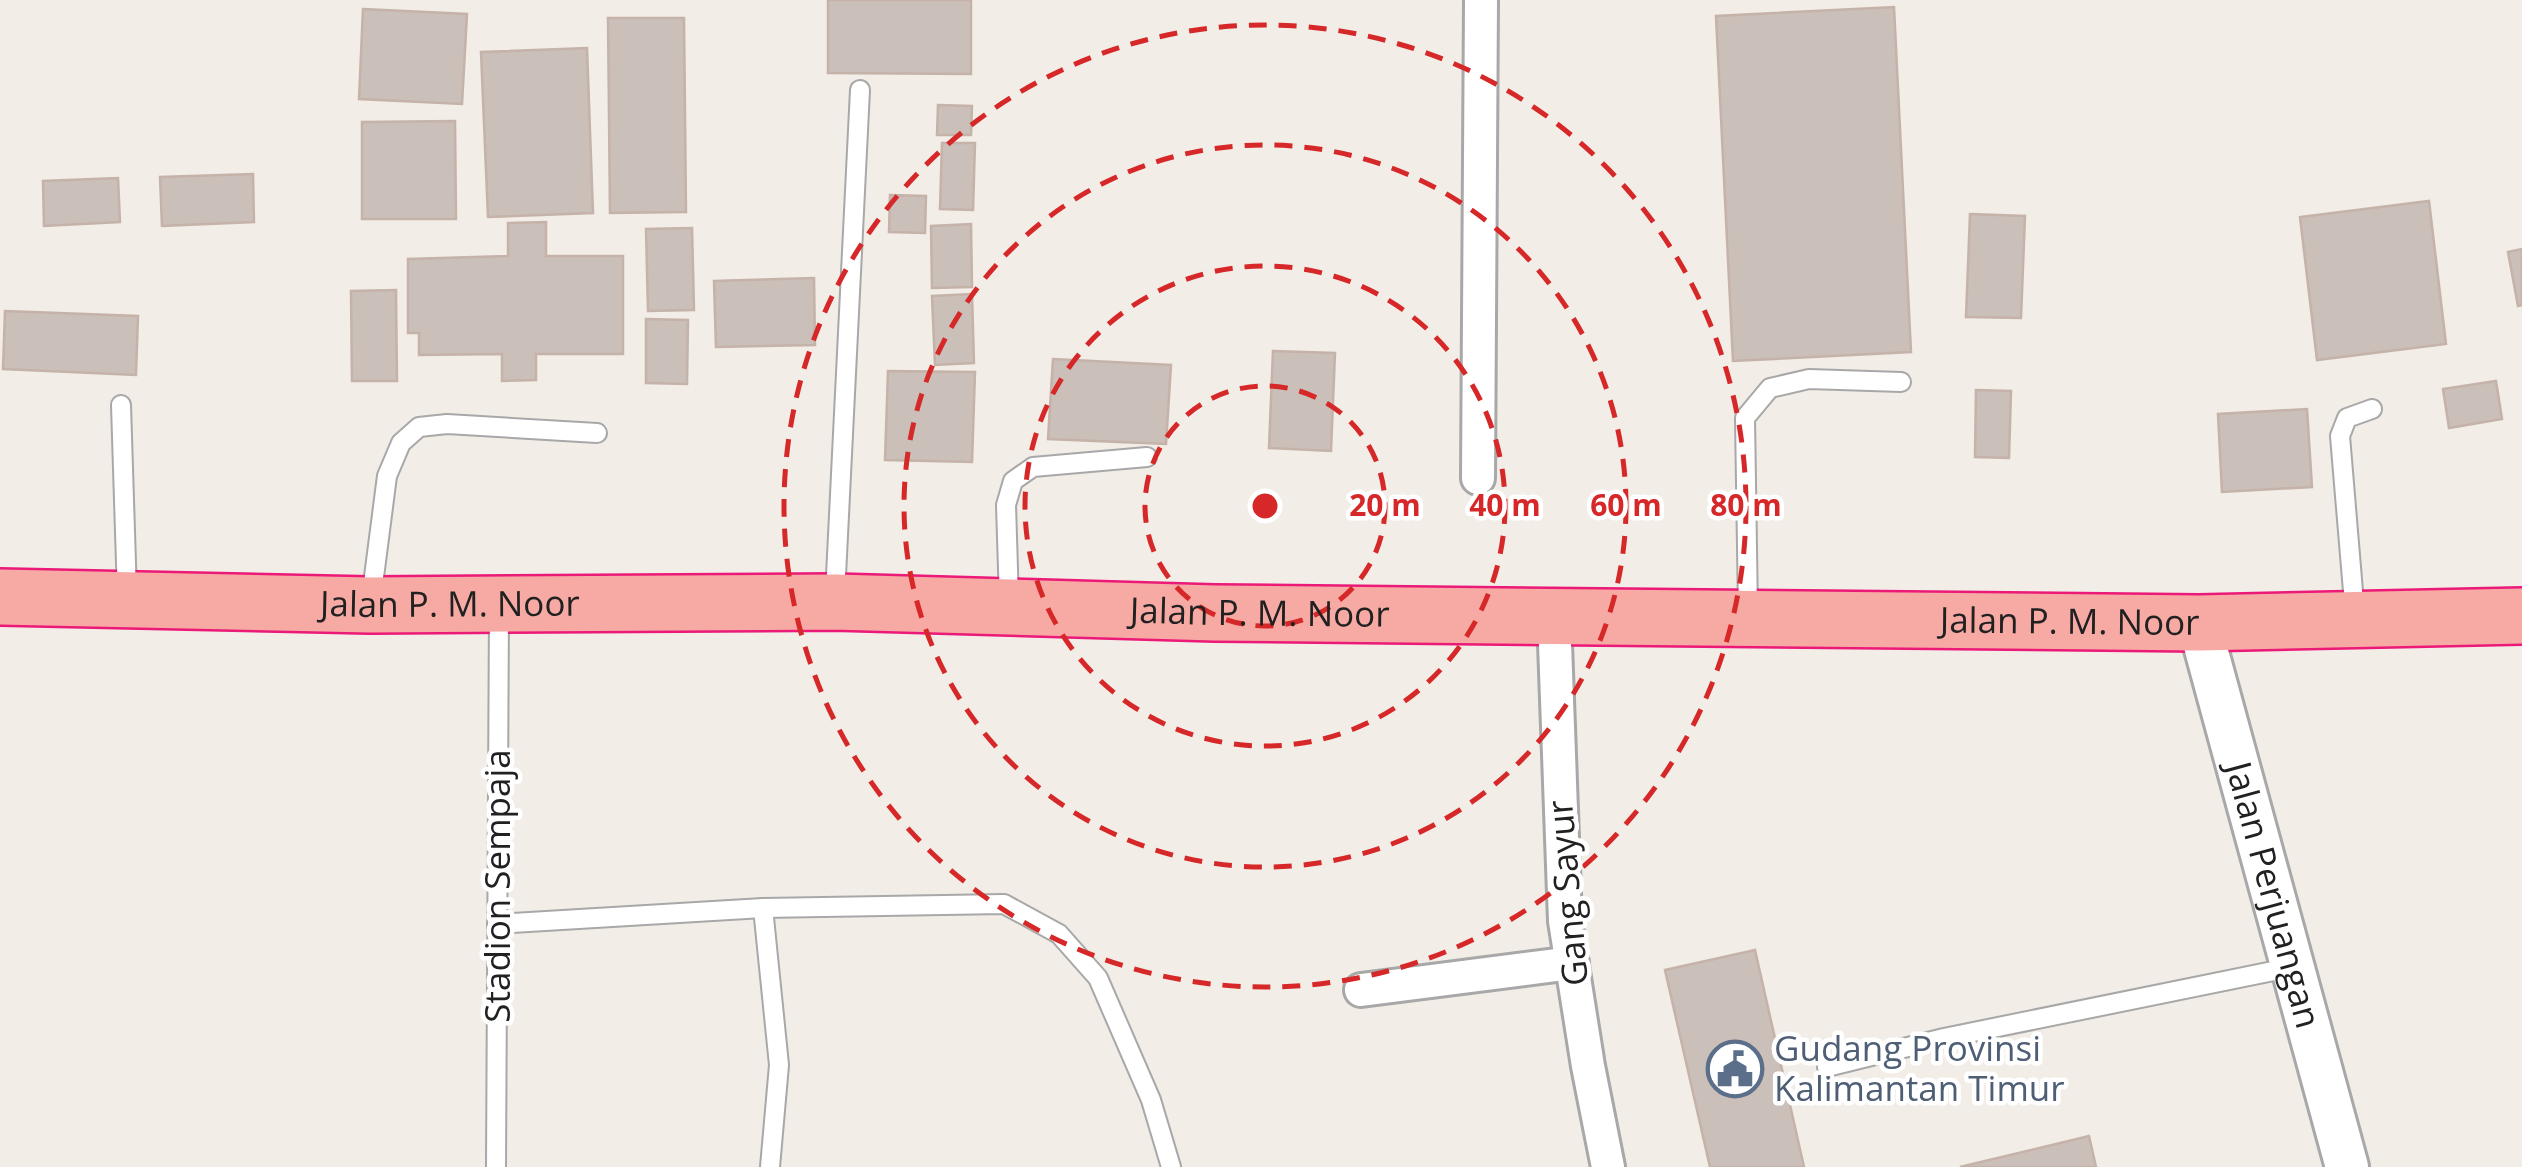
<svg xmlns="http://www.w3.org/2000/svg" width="2522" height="1167" viewBox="0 0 2522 1167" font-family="'Open Sans',sans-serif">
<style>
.building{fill:#cbbfb9;stroke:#c5b2a8;stroke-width:2.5}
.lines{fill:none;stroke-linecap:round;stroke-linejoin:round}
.service-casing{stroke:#a8a8a8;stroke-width:22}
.minor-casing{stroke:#a8a8a8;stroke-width:38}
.tertiary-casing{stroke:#a8a8a8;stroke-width:48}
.trunk-casing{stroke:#eb1977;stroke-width:60}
.service{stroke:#fff;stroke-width:18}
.minor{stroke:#fff;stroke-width:32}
.tertiary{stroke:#fff;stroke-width:42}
.trunk{stroke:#f7aaa3;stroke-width:55}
.ring{fill:none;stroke:#d62828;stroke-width:5;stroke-dasharray:18 12}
.labels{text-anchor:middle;stroke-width:9;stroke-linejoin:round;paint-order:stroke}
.street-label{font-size:35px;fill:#212121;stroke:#fff}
.service-label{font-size:35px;fill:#4e5e75;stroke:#fff;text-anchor:start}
.centre{fill:#d62828;stroke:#fff;stroke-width:5}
.ring-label{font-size:30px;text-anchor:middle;font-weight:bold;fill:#d62828;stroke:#fff;stroke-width:9;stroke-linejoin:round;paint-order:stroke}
</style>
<rect width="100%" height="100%" fill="#f2ede7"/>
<!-- building -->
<g class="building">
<polygon points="828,0 971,0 971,74 828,73"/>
<polygon points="1894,7 1911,352 1733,361 1716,16"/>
<polygon points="363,9 467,14 462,104 359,99"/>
<polygon points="608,18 684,18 686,212 610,213"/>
<polygon points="587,48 593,213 488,217 481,52"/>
<polygon points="938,105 972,106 971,135 937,135"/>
<polygon points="455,121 456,219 362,219 362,122"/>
<polygon points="942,143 975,143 973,210 940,209"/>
<polygon points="253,174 254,222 162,226 160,177"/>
<polygon points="118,178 120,222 44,226 43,181"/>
<polygon points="890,195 926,196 925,233 889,232"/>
<polygon points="2429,201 2446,344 2317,360 2300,217"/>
<polygon points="1970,214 2025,216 2021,318 1966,317"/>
<polygon points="546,222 546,256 623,256 623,354 536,354 536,380 502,381 502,354 419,355 419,333 408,333 408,259 508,256 508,223"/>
<polygon points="971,224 972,287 932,288 931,226"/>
<polygon points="692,228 694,310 648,311 646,229"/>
<polygon points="2522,249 2522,305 2518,306 2508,252"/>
<polygon points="814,278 815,345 716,347 714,281"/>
<polygon points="396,290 397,381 352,381 351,291"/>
<polygon points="972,294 974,363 935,365 932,296"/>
<polygon points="5,311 138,316 136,375 3,369"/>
<polygon points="646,319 688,320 687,384 646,383"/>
<polygon points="1273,351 1335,353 1331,451 1269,448"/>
<polygon points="1053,359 1171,365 1166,444 1048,439"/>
<polygon points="888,371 975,372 972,462 885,460"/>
<polygon points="2496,381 2502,419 2449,428 2443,389"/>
<polygon points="1976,390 2011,391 2009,458 1975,457"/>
<polygon points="2307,409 2312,487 2222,492 2218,414"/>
<polygon points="1755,950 1804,1167 1710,1167 1665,970"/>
<polygon points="2089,1136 2096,1167 1960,1167"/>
</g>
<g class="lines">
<!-- service casing -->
<g class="service-casing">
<g id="service">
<polyline points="121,405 127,595"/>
<polyline points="835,596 860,90"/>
<polyline points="371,600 387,476 401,443 419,427 447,424 597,433"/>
<polyline points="1009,601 1006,505 1013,481 1033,467 1147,457"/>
<polyline points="1748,612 1745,418 1770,388 1809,379 1901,382"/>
<polyline points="2355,615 2340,436 2347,418 2372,409"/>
<polyline points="763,908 779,1065 770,1167"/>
<polyline points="497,924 763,908 1004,904 1059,934 1098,978 1151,1100 1171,1167"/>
<polyline points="1827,1067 1944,1038 2293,967"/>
<polyline points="496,1167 499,608"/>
</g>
</g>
<!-- minor casing -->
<g class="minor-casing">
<g id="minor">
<polyline points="1478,478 1481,0"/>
<polyline points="1554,616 1565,921 1588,1066 1608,1167"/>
<polyline points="1361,990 1572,963"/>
</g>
</g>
<!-- tertiary casing -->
<g class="tertiary-casing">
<g id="tertiary">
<path id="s1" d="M 2199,623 L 2347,1167"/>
</g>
</g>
<!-- trunk casing -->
<g class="trunk-casing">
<g id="trunk">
<path id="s2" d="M 0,597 L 370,605 L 835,602 L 1215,613 L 2199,623 L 2522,616"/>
</g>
</g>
<!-- service -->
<use href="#service" class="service"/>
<!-- minor -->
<use href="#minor" class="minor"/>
<!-- tertiary -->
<use href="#tertiary" class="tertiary"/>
<!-- trunk -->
<use href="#trunk" class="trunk"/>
</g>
<!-- distance rings -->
<g class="ring">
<circle cx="1265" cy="506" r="120"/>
<circle cx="1265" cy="506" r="240"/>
<circle cx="1265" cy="506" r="361"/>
<circle cx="1265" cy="506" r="481"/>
</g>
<!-- icons -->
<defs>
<g id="civic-ring" transform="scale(2.875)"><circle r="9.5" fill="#fff" stroke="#5c6f8a" stroke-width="1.5"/><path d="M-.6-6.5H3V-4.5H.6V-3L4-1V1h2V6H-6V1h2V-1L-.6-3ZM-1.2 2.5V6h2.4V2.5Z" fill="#5c6f8a"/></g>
</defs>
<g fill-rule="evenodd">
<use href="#civic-ring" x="1735" y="1069"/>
</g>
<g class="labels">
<!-- street labels -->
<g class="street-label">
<text dy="12" stroke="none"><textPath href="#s2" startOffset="450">Jalan P. M. Noor</textPath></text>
<text dy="12" stroke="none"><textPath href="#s2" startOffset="1260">Jalan P. M. Noor</textPath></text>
<text dy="12" stroke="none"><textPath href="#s2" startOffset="2070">Jalan P. M. Noor</textPath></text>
<text transform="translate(498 886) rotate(-90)" y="12">Stadion Sempaja</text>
<text transform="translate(1568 893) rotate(-95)" y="12">Gang Sayur</text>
<text dy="12" stroke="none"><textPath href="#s1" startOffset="282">Jalan Perjuangan</textPath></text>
</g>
<!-- service labels -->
<g class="service-label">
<text x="1774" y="1061">Gudang Provinsi<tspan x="1774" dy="40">Kalimantan Timur</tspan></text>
</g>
</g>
<circle cx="1265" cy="506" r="15" class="centre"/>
<g class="ring-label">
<text x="1385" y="516">20 m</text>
<text x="1505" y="516">40 m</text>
<text x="1626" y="516">60 m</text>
<text x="1746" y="516">80 m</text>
</g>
</svg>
